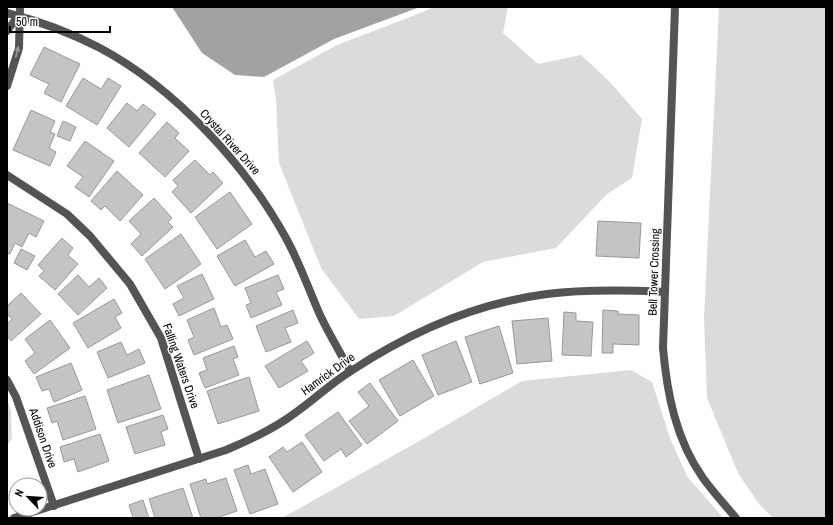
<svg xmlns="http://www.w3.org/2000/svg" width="833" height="525" viewBox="0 0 833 525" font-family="'Archivo Narrow',sans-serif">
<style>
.green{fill:#dbdbdb}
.water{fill:#a2a2a2}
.building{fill:#c4c4c4;stroke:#989898}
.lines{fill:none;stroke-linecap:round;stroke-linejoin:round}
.street{stroke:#545454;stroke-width:8}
.oneway{fill:#989898}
.labels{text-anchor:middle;stroke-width:3;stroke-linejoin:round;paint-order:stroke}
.street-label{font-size:12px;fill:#000;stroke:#fff}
</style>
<rect width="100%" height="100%" fill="#fff"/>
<!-- green -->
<g class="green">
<polygon points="433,7 508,7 503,33 538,64 581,55 610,82 642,119 632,178 607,194 556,248 483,262 394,316 359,319 321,268 279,163 276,100 273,80 337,45 423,12"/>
<polygon points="719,7 826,7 826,518 773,518 759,504 738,473 707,398 704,318"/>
<polygon points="631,370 652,382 670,438 687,476 723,518 282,518 414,444 522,381"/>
<polygon points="7,398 11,412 12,438 7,446"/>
</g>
<!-- water -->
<polygon class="water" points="172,7 420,7 334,39 264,77 235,75 202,53"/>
<!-- building -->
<g class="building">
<polygon points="44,47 80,64 61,102 44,93 49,84 30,75"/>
<polygon points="83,78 101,89 108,78 121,86 97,125 66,106"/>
<polygon points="127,103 137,111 143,104 156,114 129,147 107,128"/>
<polygon points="31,110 55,121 50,132 55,134 49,148 56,152 50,166 13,150"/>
<polygon points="63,121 76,127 70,141 57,136"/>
<polygon points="167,122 179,133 175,138 189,151 165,177 139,153"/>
<polygon points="85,141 114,161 89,197 75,187 83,177 67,166"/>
<polygon points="195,160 210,175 213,172 223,183 191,213 172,192 178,186 173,180"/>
<polygon points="117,171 143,195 120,221 105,206 101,210 91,201"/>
<polygon points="230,192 252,224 217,249 195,217"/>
<polygon points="154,198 172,218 168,222 173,227 142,256 131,244 141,234 129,221"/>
<polygon points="7,203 44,221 36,237 29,233 22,247 15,243 10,254 7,253"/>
<polygon points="598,221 641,223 639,258 596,256"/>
<polygon points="181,234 201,264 165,289 145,259"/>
<polygon points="62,238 73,248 68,255 78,264 55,290 39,276 44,271 38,265"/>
<polygon points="245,240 255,257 266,251 274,264 235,286 217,256"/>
<polygon points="21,249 35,256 27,270 14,263"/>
<polygon points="202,274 214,299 179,316 173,304 184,298 177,286"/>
<polygon points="78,275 89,287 99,278 107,288 78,315 58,294"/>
<polygon points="278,275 284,289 276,292 282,305 251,318 246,305 251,303 245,288"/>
<polygon points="21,293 41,314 11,341 7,336 7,324 12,319 7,314 7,306"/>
<polygon points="114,299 122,313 115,317 121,328 88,348 73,323"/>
<polygon points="214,308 221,327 227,325 233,339 194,355 188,340 194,337 187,320"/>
<polygon points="293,310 298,323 285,328 291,342 266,352 256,326"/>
<polygon points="603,310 618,311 618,314 639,315 639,345 613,344 613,353 602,353"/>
<polygon points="564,312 576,313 576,321 593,322 591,356 562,355"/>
<polygon points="548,318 552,361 517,364 512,321"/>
<polygon points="50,320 70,348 34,374 25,361 35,353 25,339"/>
<polygon points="499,326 513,373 480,384 465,337"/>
<polygon points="307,341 314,353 301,361 308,371 279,388 265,366"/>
<polygon points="456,341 472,382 438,395 422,355"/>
<polygon points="121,342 127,355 139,349 145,363 108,378 97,352"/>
<polygon points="234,346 238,357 233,359 239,375 205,388 199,373 207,370 203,358"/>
<polygon points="413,360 434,396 400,416 379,380"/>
<polygon points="71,363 82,390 54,402 49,389 42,391 36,377"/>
<polygon points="149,375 161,409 118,423 107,390"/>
<polygon points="249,377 259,411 218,424 207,391"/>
<polygon points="370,383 398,421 367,444 349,421 369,406 358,392"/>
<polygon points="85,396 96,429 63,440 57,421 52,423 47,408"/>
<polygon points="338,412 362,445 346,457 341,449 324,461 305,435"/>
<polygon points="163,415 168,429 161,432 165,445 135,454 126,427"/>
<polygon points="100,434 109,461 78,472 74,459 64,462 60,447"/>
<polygon points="302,442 322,472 293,492 269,457 283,447 287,452"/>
<polygon points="248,465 251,474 265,469 278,504 250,514 234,470"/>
<polygon points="226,478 237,511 216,518 201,518 190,484 206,479 207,484"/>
<polygon points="183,488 193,518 155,518 149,499"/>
<polygon points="143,500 149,518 133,518 129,505"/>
</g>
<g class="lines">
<!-- street -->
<g class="street">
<path d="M 675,7 L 663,348 C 667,394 676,440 703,478 C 713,492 725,505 736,518"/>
<path d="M 7,13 C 39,21 71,33 100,48 C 175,88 247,166 287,240 C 300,264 309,290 320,315 C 329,334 340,352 350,371"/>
<polyline points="7,31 18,16"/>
<polyline points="7,86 19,48 20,7"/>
<polyline points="7,175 67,214 90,236 130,284 161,338 199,459"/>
<polyline points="7,380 16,397 54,506"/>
<path d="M 14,518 L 226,450 C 250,440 274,429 295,413 C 314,400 331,383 351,371 C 410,332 477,303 547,294 C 586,289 626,290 665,292"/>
</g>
</g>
<!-- one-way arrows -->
<defs><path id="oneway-solid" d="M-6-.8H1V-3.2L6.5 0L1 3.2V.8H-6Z"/></defs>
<use class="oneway" href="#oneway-solid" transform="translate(17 52) rotate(-76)"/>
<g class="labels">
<!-- street labels -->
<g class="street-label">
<text transform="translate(230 142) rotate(48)" y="4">Crystal River Drive</text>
<text transform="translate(654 272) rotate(-88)" y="4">Bell Tower Crossing</text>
<text transform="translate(181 366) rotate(71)" y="4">Falling Waters Drive</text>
<text transform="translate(328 374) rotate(-36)" y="4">Hamrick Drive</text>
<text transform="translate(43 438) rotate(71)" y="4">Addison Drive</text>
</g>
</g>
<!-- border -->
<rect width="833" height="525" fill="none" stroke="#000000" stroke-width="16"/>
<!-- north arrow -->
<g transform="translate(28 497) rotate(295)"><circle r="19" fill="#ffffff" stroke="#999999"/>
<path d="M0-3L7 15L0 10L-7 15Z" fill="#000000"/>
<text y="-6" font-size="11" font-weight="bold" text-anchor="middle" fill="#000000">N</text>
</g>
<!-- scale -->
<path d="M10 26v6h100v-6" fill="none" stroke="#000000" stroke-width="2"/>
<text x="16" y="26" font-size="12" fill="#000000" stroke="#ffffff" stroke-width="3" paint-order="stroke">50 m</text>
</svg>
